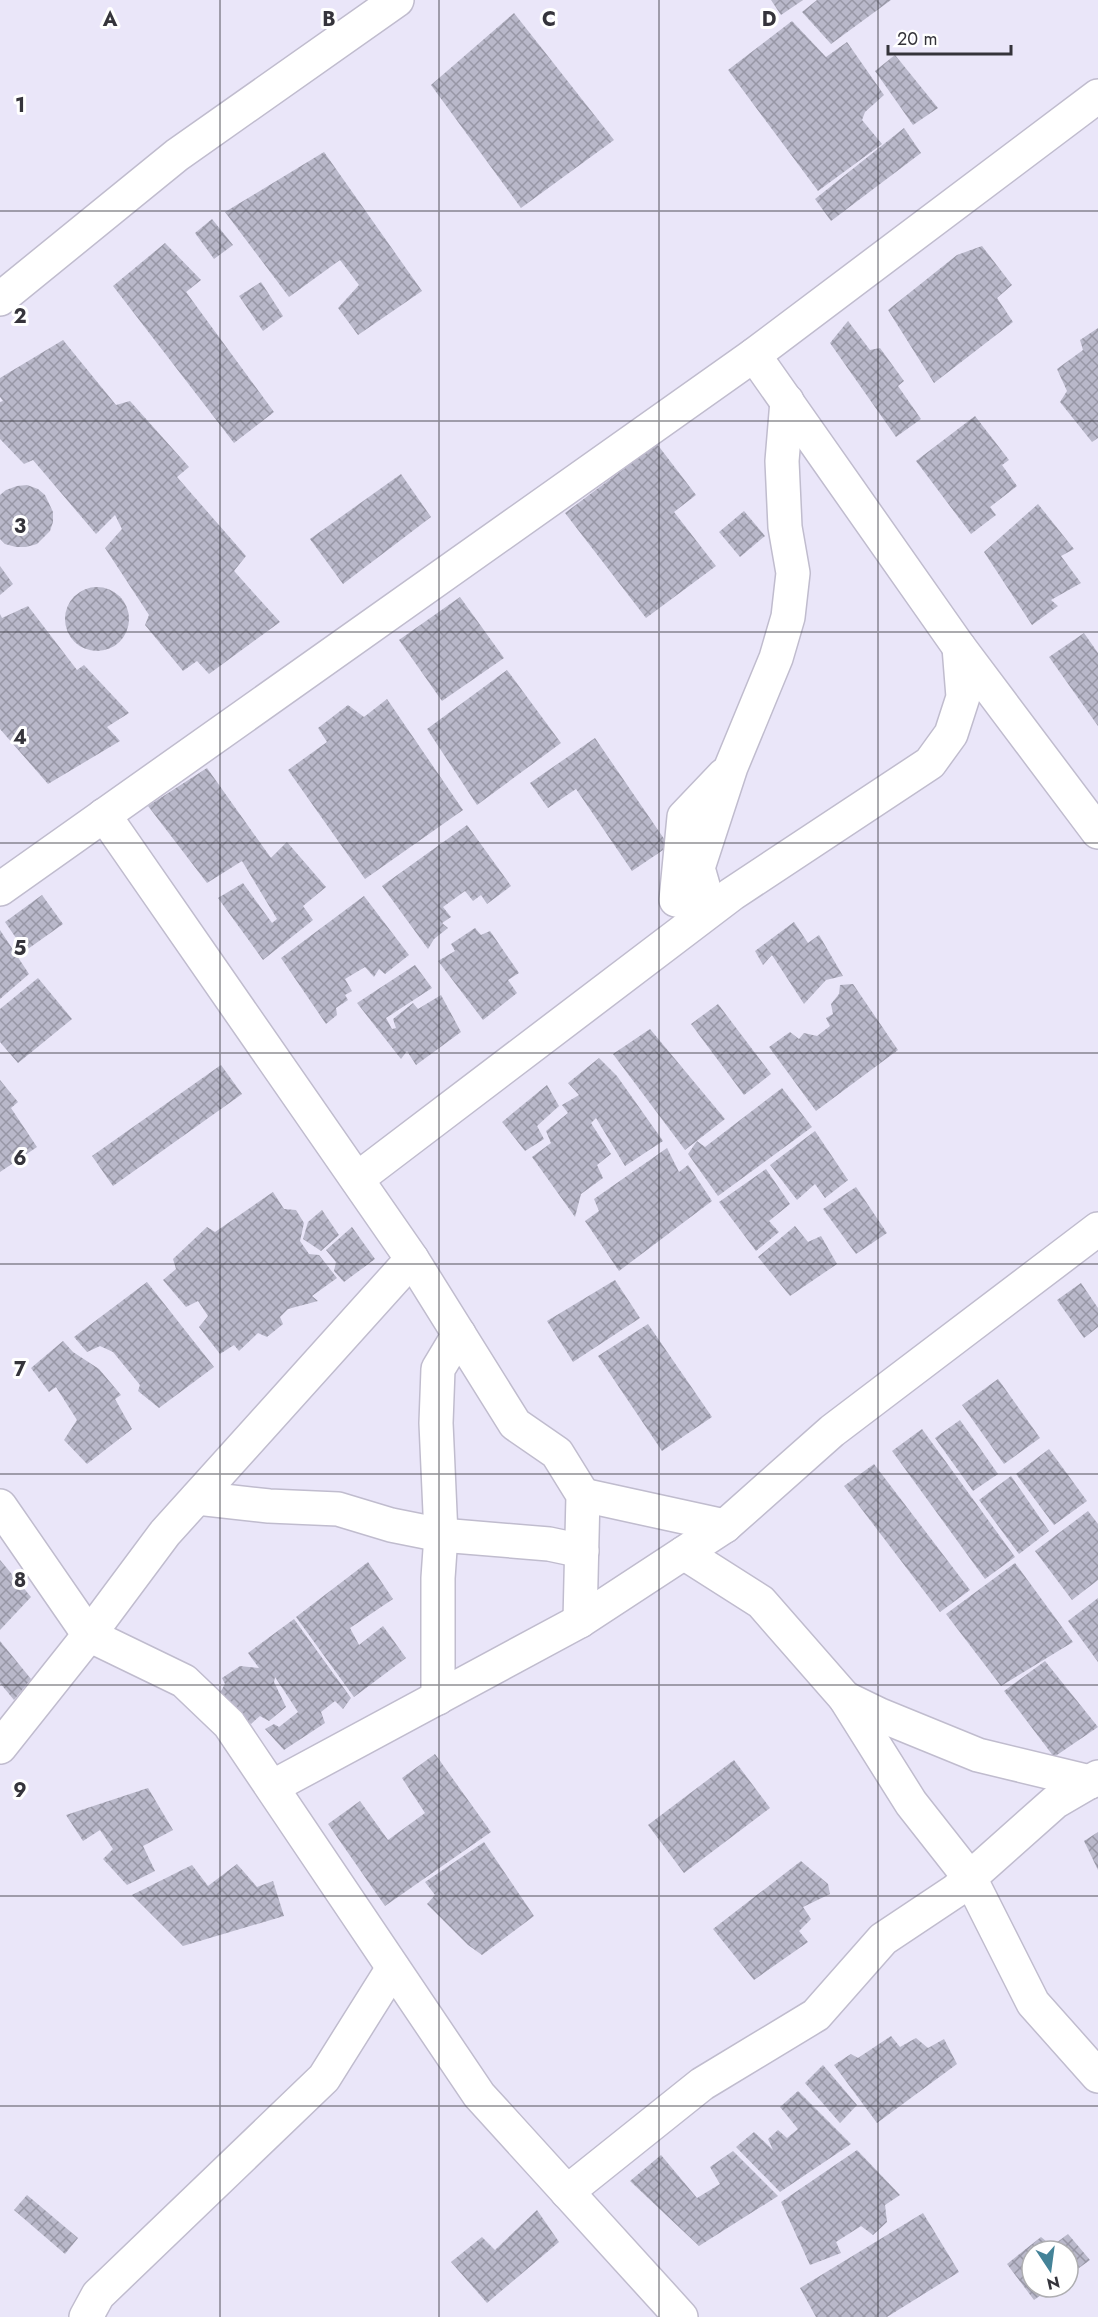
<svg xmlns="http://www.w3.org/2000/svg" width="1098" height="2317" viewBox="0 0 1098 2317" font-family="Jost,sans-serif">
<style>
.building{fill:url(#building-cross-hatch)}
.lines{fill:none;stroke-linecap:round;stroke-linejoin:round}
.street-casing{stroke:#c0bcce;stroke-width:36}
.street{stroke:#fff;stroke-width:33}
.grid{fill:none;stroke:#35343b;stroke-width:1.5;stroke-opacity:0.55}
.grid-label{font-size:20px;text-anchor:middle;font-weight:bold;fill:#35343b;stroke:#fff;stroke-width:6;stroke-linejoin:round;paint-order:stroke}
</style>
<defs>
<pattern id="building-cross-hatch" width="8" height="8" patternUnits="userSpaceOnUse" patternTransform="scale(1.5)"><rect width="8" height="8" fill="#b9b8ca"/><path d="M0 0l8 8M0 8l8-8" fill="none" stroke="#9796a5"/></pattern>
</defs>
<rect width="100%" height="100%" fill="#eae6f9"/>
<!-- building -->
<g class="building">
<polygon points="771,0 803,0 781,15"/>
<polygon points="817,0 891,0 831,44 802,12"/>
<polygon points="514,13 614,140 521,208 431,85"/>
<polygon points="792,21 826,57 847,42 884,95 865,112 862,120 882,144 818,191 728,70"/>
<polygon points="895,55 938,108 913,125 875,71"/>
<polygon points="904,128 921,153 831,221 815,199"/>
<polygon points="324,152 422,291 358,335 338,308 359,285 340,260 289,297 225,212"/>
<polygon points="212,219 233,245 214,259 195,233"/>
<polygon points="165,243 201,280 186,292 274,412 234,443 113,286"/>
<polygon points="982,246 1012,285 997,298 1013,322 934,383 888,310 957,255"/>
<polygon points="261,282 283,316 263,331 239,296"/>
<polygon points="848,321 870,350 880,348 904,381 898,386 921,419 896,437 830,343"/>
<polygon points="1098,328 1098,438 1092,442 1060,402 1067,391 1057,369 1083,350 1080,340"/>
<polygon points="63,340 116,405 130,401 189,467 177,477 246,556 234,571 280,622 209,674 197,661 183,671 145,625 149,615 105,548 122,529 115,515 96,534 33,460 24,464 0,439 0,402 3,401 0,397 0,378"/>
<polygon points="975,416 1009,460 1002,465 1017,486 990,507 996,515 971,534 916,461"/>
<polygon points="657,444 696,495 674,512 716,566 646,618 565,513"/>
<polygon points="401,474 431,517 343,584 310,539"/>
<polygon points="27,485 38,489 45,495 53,512 53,522 50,531 37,544 26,547 16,547 5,544 0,539 0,495 6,490 17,486"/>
<polygon points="1038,504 1074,549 1061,556 1081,583 1051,600 1058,606 1032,625 984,552"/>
<polygon points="744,511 765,536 740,557 719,532"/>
<polygon points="0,566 13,584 0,595"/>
<circle cx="97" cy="619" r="32"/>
<polygon points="460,597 504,658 442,701 399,640"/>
<polygon points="28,606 77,670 84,665 129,713 107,727 120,741 48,784 0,729 0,614 2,618"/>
<polygon points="1084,633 1098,653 1098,726 1049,657"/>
<polygon points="507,670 561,743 477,805 427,729"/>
<polygon points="387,699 463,810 365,879 288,770 327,742 318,728 348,705 364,717"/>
<polygon points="595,738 669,846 632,871 576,789 548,808 530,783"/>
<polygon points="207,768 271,858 287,842 326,887 303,906 313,920 263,960 218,898 243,883 272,923 277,919 242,861 207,883 148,806"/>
<polygon points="467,825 511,886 487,904 481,895 473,901 465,891 443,907 451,917 442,923 448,928 434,939 428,949 382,886"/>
<polygon points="42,895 63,924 25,951 5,922"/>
<polygon points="364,896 409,955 385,974 379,969 374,977 365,967 345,979 352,991 345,995 348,1000 336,1008 337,1015 326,1024 281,958"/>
<polygon points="794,922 808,943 819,935 843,976 826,980 804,1004 772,955 763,965 755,951"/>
<polygon points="475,928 481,935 490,931 519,973 508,980 517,993 483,1020 438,961 455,951 451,944"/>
<polygon points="0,930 29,974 0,999"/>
<polygon points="415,965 432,988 386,1018 392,1029 396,1028 393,1019 413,1003 418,1009 441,995 461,1032 416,1065 407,1051 401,1059 357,1003"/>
<polygon points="38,978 72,1019 18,1063 0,1042 0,1009"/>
<polygon points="853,984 898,1050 816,1111 769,1047 790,1032 799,1039 804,1033 817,1036 830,1026 826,1018 833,1014 831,1004 839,994 840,985"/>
<polygon points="718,1004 771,1074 744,1095 691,1024"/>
<polygon points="650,1029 725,1119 685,1150 613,1054"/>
<polygon points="599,1058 617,1076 663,1141 625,1166 596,1118 591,1123 611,1154 597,1165 603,1178 581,1194 575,1217 532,1157 551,1143 546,1131 568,1113 562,1105 579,1095 568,1083"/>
<polygon points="221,1065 242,1094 113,1186 92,1156"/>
<polygon points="0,1080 18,1102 11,1108 37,1147 0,1172"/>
<polygon points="547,1085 559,1106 537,1126 544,1139 525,1151 502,1122"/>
<polygon points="782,1088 812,1127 718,1196 688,1154 697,1141 705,1147"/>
<polygon points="815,1131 848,1180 825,1198 815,1184 797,1200 770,1165"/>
<polygon points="667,1148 679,1172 688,1165 712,1201 619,1271 585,1221 599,1211 594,1199"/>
<polygon points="766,1169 790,1204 769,1221 779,1232 756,1251 719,1202"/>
<polygon points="856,1187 887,1233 856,1254 823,1209"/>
<polygon points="273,1192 284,1209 296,1210 304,1223 300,1241 309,1254 319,1255 337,1278 312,1296 318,1301 288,1309 280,1317 283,1324 267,1337 258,1333 239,1351 234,1345 220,1354 199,1327 208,1316 198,1301 186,1307 163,1280 176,1269 173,1259 207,1227 215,1232"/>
<polygon points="322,1210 339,1235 321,1251 303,1239 308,1222"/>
<polygon points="795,1226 808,1242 821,1236 837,1264 790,1296 758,1257"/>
<polygon points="352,1227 375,1259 344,1282 334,1271 336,1262 326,1250"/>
<polygon points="615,1280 640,1318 573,1362 547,1321"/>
<polygon points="147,1282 214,1367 159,1408 138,1391 140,1385 113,1352 100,1346 87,1352 74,1337"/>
<polygon points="1081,1283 1098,1308 1098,1327 1084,1338 1057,1300"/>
<polygon points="648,1324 712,1417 662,1451 598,1356"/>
<polygon points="63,1341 73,1352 99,1369 121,1395 115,1399 132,1429 87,1464 64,1440 77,1420 56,1387 49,1392 31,1368"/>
<polygon points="998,1379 1040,1438 1004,1464 962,1405"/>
<polygon points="960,1420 998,1474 973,1491 935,1438"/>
<polygon points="922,1429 1015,1557 985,1579 892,1451"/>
<polygon points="1049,1449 1087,1501 1054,1525 1016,1474"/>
<polygon points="874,1464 970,1590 940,1612 844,1486"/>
<polygon points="1011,1476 1049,1531 1019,1554 979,1500"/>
<polygon points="1088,1511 1098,1524 1098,1580 1072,1600 1035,1551"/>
<polygon points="0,1560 31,1597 0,1630"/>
<polygon points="368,1562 393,1599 350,1628 359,1645 383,1626 406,1658 354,1697 296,1617"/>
<polygon points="1015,1563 1073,1642 1001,1686 946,1614"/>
<polygon points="1098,1598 1098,1662 1068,1621"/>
<polygon points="294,1619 351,1698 343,1709 335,1701 321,1712 325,1723 284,1750 265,1729 274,1724 279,1727 298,1712 275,1677 274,1682 286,1707 269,1721 260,1716 251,1724 217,1698 225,1684 222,1678 240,1666 259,1668 248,1653"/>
<polygon points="0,1641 31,1679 14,1700 0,1683"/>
<polygon points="1045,1661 1098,1727 1054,1757 1004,1691"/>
<polygon points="435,1754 491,1832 385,1906 328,1824 360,1801 388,1840 425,1813 402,1778"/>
<polygon points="734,1760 770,1808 684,1873 648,1825"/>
<polygon points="148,1788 173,1830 143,1846 155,1871 127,1885 103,1859 113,1849 100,1830 83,1841 66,1815"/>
<polygon points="1098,1832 1098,1870 1084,1841"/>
<polygon points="484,1842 534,1916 482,1955 468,1945 427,1904 435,1895 425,1882"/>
<polygon points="801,1861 828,1884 830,1894 803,1907 811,1919 799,1931 808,1942 754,1980 713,1929"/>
<polygon points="237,1864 257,1887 273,1881 284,1916 183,1946 132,1895 192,1865 208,1886"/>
<polygon points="891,2036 900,2047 916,2038 928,2048 944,2039 957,2064 877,2123 834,2065 851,2054 858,2058"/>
<polygon points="823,2065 857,2105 840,2123 805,2083"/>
<polygon points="798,2091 851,2144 780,2192 736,2147 754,2132 773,2150 768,2139 778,2130 787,2138 798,2129 780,2107"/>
<polygon points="857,2150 900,2195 885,2205 887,2222 873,2235 861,2226 836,2242 841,2253 810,2265 781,2202"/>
<polygon points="733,2151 778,2196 699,2246 630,2181 661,2155 697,2198 720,2184 710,2167"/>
<polygon points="27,2195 78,2238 65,2254 14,2210"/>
<polygon points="537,2210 559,2242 487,2303 451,2262 482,2237 495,2250"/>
<polygon points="923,2213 959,2272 887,2317 816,2317 800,2288"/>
<polygon points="1068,2234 1090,2260 1068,2276 1068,2251 1032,2251 1032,2287 1052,2287 1034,2300 1007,2264 1041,2237 1052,2246"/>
</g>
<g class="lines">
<!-- street casing -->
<g class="street-casing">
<g id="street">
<polyline points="0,299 177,155 397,0"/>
<polyline points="754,355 959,647 1098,832"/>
<polyline points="104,815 412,1259 515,1424 557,1453 583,1495 580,1621"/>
<polyline points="0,889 754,355 1098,96"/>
<polyline points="676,900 684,817 724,775"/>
<polyline points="710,910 698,868 731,767 776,658 788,617 793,573 785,527 782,461 787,401"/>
<polyline points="357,1179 732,894 930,763 951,734 963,697 959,647"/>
<polyline points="583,1495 725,1526"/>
<polyline points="197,1498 269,1506 338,1509 391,1525 441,1535 549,1544 582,1551"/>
<polyline points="0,1506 89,1635 184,1681 229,1724 479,2095 681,2317"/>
<polyline points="684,1553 761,1602 845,1698 911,1803 970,1878 1033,2003 1098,2076"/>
<polyline points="438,1698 438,1578 441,1535 436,1423 438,1369 459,1334"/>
<polyline points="845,1698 880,1715 978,1755 1090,1782"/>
<polyline points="0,1747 89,1635 165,1533 412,1259"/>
<polyline points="272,1787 580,1621 725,1526 832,1431 1098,1229"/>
<polyline points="567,2192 702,2084 816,2015 883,1939 955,1891 1055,1802 1098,1777"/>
<polyline points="86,2317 98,2295 324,2078 393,1968"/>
</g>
</g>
<!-- street -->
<use href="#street" class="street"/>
</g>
<!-- grid -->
<path class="grid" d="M 220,0 L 220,2317M 439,0 L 439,2317M 659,0 L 659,2317M 878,0 L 878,2317M 0,211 L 1098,211M 0,421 L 1098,421M 0,632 L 1098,632M 0,843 L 1098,843M 0,1053 L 1098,1053M 0,1264 L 1098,1264M 0,1474 L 1098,1474M 0,1685 L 1098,1685M 0,1896 L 1098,1896M 0,2106 L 1098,2106"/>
<g class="grid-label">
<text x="110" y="26">A</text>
<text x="329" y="26">B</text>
<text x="549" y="26">C</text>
<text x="769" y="26">D</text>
<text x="20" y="112">1</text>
<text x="20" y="323">2</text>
<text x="20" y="533">3</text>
<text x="20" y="744">4</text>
<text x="20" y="955">5</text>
<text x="20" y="1165">6</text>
<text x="20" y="1376">7</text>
<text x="20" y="1587">8</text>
<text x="20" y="1797">9</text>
</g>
<!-- north arrow -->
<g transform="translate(1050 2269) rotate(167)"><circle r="28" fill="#ffffff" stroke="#aeaeb1" stroke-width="1.5"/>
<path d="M0-4.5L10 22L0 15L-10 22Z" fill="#448398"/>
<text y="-9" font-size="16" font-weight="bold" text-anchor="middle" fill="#35343b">N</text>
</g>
<!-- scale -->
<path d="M888 45v9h123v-9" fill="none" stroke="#35343b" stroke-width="3"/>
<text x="897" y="45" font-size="18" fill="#35343b" stroke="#ffffff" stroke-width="4.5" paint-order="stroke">20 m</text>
</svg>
